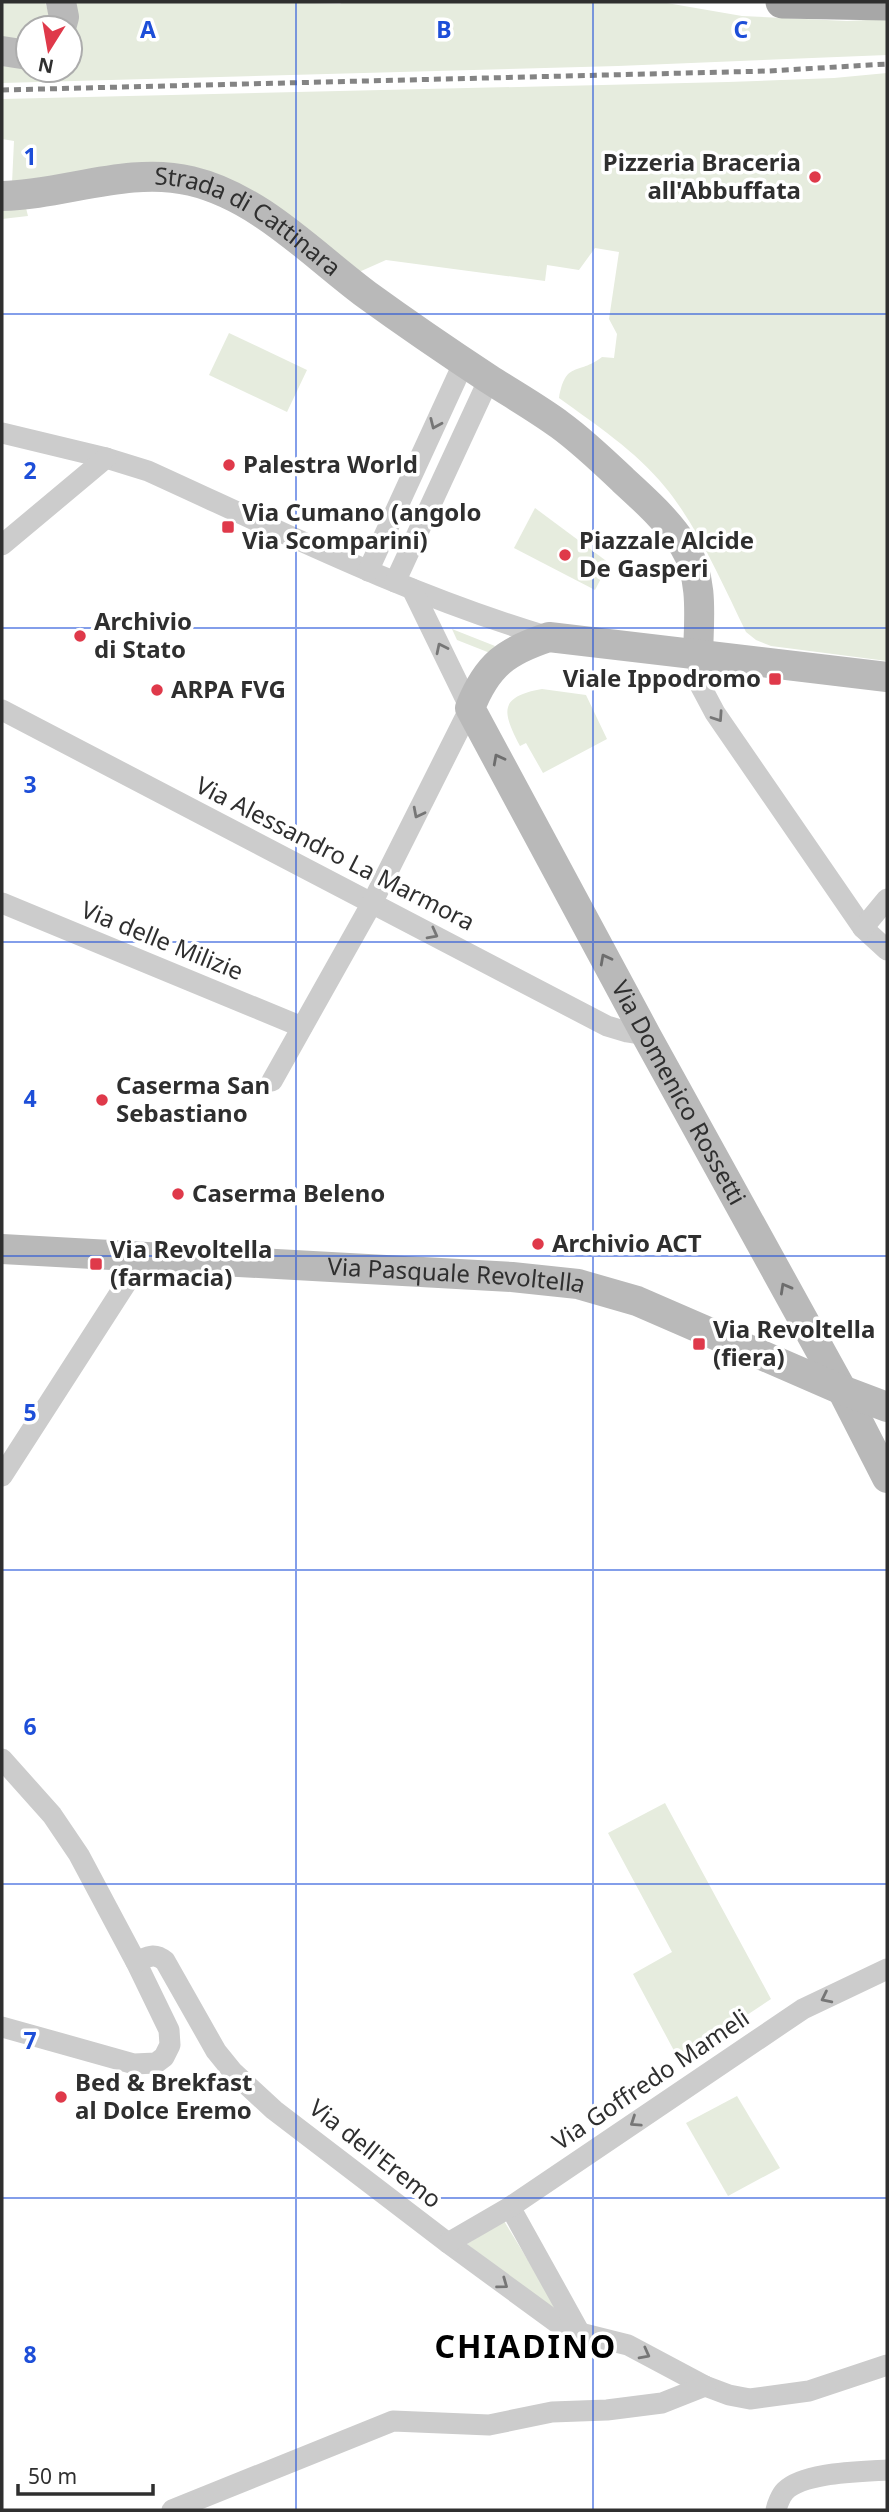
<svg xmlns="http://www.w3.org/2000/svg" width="889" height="2512" viewBox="0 0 889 2512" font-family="'Noto Sans',sans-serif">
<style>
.green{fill:#e6ecde}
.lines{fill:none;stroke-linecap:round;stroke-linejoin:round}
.street{stroke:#ccc;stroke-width:21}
.secondary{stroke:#b9b9b9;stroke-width:30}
.primary{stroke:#a7a7a7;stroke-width:33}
.rail{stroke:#848484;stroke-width:5;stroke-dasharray:7 5;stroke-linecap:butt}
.oneway{stroke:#767676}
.oneway2{stroke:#6d6d6d}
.grid{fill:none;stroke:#1d4ed8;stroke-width:2;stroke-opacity:0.55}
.poi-dot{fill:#df394a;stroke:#fff;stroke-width:2.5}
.labels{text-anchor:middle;stroke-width:7;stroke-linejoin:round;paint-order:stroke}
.poi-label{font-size:24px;font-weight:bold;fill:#2f2f2f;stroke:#fff;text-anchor:start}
.street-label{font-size:24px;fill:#2f2f2f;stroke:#fff}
.district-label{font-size:32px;font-weight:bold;letter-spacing:2px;fill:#000;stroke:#fff}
.grid-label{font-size:23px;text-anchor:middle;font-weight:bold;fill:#1d4ed8;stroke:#fff;stroke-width:7;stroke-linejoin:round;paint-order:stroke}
</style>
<rect width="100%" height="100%" fill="#fff"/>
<!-- green -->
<g class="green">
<polygon points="2,2 45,2 49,14 46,28 28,28 28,41 2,38"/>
<polygon points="74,2 286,2 340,4 343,2 661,2 742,16 847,21 887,19 887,55 618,66 2,83 2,65 11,67 28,67 28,70 70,70"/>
<path d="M 887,73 L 887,661 L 771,646 L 756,640 L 746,632 C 724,587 697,525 665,487 C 636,451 596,425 559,398 C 566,360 577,376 602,357 L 614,358 L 617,334 L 609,319 L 619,252 L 595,248 L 579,270 L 547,265 L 545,281 L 386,260 L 359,272 L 237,188 L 12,183 L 14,141 L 2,139 L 2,99 L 728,82 L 834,78 Z"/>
<polygon points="25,204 28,216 2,219 2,206"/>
<polygon points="229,333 307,370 287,412 209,375"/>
<polygon points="535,508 609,563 595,590 514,548"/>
<polygon points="452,629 495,646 490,653 457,640"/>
<path d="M 542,689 L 586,695 L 607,739 L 543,773 L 526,743 L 520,746 C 503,713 497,697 542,689 Z"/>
<polygon points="665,1803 771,1999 679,2060 633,1974 672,1952 608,1833"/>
<polygon points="737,2096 780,2168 728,2196 686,2123"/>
<polygon points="504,2221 559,2311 542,2302 467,2244"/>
</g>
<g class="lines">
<!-- street -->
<g class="street">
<path d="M 2,433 L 106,458 L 148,471 C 280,531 410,596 549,637"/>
<polyline points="2,545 106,458"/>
<polyline points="368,571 464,362"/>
<polyline points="395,582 489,379"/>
<polyline points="698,654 699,683 715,713 863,928 887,950"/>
<polyline points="2,710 607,1026 627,1032 646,1035"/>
<polyline points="2,903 302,1027"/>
<polyline points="863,928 887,899"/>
<polyline points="272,1081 372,903 470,708 412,589"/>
<polyline points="2,1476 143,1257"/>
<polyline points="2,1759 52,1815 79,1855 136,1962 169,2030 170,2045 164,2057 156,2063 134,2064 2,2027"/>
<path d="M 136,1962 C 148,1957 154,1952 165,1961 L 216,2051 L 233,2072 L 274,2110 L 448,2243 L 556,2322 L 580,2333 L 628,2345 L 705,2386 L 729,2395 L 750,2399 L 809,2391 L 887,2365"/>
<polyline points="510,2207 580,2333"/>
<polyline points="448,2243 510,2207 803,2009 887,1969"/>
<polyline points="172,2510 393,2421 489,2425 552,2412 607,2410 662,2403 705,2386"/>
<path d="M 776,2510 C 777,2505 781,2495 785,2491 C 804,2472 861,2472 887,2470"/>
</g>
<!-- secondary -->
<g class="secondary">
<polyline points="61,28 64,17 61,2"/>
<polyline points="2,51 28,55"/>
<path id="s1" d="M 2,196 C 63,195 129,166 191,181 C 259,197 312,254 367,295 C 407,324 448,352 489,379 C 512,394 537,408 560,425 C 582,441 603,461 623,480 C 645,500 668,521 684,546 C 704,578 699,619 698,654"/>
<path id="s2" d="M 887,677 L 549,637 C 506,651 487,665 470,708 L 646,1035 L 842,1390 L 887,1478"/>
<path id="s3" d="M 2,1249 L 512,1277 L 578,1284 L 637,1301 L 842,1390 L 887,1407"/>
</g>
<!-- primary -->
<polyline class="primary" points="782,2 887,4"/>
<!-- rail -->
<polyline class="rail" points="2,90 768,71 887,64"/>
</g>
<!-- one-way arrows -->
<defs><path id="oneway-chevron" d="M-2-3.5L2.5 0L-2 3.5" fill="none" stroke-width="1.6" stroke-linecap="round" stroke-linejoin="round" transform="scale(1.75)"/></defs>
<g class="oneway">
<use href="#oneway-chevron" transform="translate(435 424) rotate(114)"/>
<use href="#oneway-chevron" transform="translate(441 648) rotate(-116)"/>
<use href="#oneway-chevron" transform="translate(718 717) rotate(56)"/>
<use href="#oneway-chevron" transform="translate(418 813) rotate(117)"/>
<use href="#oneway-chevron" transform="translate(433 934) rotate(28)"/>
<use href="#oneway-chevron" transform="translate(826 1998) rotate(154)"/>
<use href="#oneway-chevron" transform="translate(635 2122) rotate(146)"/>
<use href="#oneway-chevron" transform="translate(503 2284) rotate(36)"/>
<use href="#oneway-chevron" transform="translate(645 2354) rotate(28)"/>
</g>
<g class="oneway2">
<use href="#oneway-chevron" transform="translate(498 759) rotate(-118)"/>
<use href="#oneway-chevron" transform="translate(605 959) rotate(-118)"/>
<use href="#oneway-chevron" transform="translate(785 1288) rotate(-119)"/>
</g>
<!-- grid -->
<path class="grid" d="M 296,2 L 296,2510M 593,2 L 593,2510M 2,314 L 887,314M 2,628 L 887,628M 2,942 L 887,942M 2,1256 L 887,1256M 2,1570 L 887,1570M 2,1884 L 887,1884M 2,2198 L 887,2198"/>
<!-- markers -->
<g class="poi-dot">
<circle cx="815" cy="177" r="7"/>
<circle cx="229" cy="465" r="7"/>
<rect x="221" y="520" width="14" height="14" rx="3.5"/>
<circle cx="565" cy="555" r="7"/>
<circle cx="80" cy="636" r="7"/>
<rect x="768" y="672" width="14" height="14" rx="3.5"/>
<circle cx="157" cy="690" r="7"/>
<circle cx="102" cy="1100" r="7"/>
<circle cx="178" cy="1194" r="7"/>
<circle cx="538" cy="1244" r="7"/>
<rect x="89" y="1257" width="14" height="14" rx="3.5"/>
<rect x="692" y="1337" width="14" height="14" rx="3.5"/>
<circle cx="61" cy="2097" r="7"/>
</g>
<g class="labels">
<!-- poi labels -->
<g class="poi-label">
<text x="801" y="171" text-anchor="end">Pizzeria Braceria<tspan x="801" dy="28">all'Abbuffata</tspan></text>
<text x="243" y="473">Palestra World</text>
<text x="242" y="521">Via Cumano (angolo<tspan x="242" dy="28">Via Scomparini)</tspan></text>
<text x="579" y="549">Piazzale Alcide<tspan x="579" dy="28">De Gasperi</tspan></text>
<text x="94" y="630">Archivio<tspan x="94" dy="28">di Stato</tspan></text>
<text x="761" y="687" text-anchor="end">Viale Ippodromo</text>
<text x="171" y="698">ARPA FVG</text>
<text x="116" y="1094">Caserma San<tspan x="116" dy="28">Sebastiano</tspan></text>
<text x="192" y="1202">Caserma Beleno</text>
<text x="552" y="1252">Archivio ACT</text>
<text x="110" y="1258">Via Revoltella<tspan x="110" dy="28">(farmacia)</tspan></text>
<text x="713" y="1338">Via Revoltella<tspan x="713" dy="28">(fiera)</tspan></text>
<text x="75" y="2091">Bed &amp; Brekfast<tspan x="75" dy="28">al Dolce Eremo</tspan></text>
</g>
<!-- street labels -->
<g class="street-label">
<text dy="8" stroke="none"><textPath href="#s1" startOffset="259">Strada di Cattinara</textPath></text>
<text transform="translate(335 854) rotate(27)" y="8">Via Alessandro La Marmora</text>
<text transform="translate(162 941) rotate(22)" y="8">Via delle Milizie</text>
<text dy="8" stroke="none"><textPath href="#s2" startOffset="889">Via Domenico Rossetti</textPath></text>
<text dy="8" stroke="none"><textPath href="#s3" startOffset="455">Via Pasquale Revoltella</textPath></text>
<text transform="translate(651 2080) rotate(-34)" y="8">Via Goffredo Mameli</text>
<text transform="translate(375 2154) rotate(38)" y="8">Via dell'Eremo</text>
</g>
<!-- district labels -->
<g class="district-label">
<text x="526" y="2358">CHIADINO</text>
</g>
</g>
<g class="grid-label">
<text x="148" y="38">A</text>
<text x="444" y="38">B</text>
<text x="741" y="38">C</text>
<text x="30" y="165">1</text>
<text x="30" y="479">2</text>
<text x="30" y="793">3</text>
<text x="30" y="1107">4</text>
<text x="30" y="1421">5</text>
<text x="30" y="1735">6</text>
<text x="30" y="2049">7</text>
<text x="30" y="2363">8</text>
</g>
<!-- border -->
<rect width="889" height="2512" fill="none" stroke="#2f2f2f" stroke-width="7"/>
<!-- north arrow -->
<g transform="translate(49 49) rotate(191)"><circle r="33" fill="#ffffff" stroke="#acacac" stroke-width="2"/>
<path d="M0-5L12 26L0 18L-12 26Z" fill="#df394a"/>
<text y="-10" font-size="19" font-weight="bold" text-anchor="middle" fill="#2f2f2f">N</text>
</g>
<!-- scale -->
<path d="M18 2484v10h135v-10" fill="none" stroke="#2f2f2f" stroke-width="3.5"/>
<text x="28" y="2484" font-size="21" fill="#2f2f2f" stroke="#ffffff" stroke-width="5" paint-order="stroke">50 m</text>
</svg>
